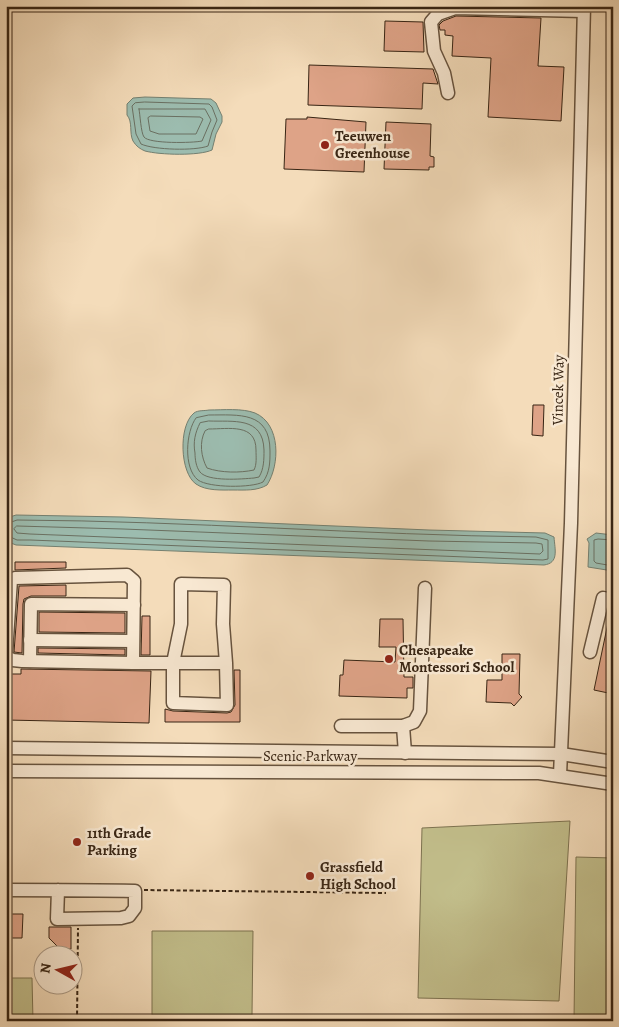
<svg xmlns="http://www.w3.org/2000/svg" width="619" height="1027" viewBox="0 0 619 1027" font-family="Alegreya,serif">
<style>
.green{fill:#c2be8b;stroke:#7d7250}
.water{fill:#9cbcaf;stroke:#748071}
.lines{fill:none;stroke-linecap:round;stroke-linejoin:round}
.shore{stroke:#6a7062;stroke-width:1}
.building{fill:#dea387;stroke:#382514}
.minor-casing{stroke:#67533e;stroke-width:15}
.path{stroke:#382514;stroke-width:2;stroke-dasharray:4 2.5;stroke-linecap:butt}
.minor{stroke:#f8e8d2;stroke-width:12}
.poi-dot{fill:#8f2418;stroke:#f8e8d2;stroke-width:2}
.labels{text-anchor:middle;stroke-width:5;stroke-linejoin:round;paint-order:stroke}
.poi-label{font-size:15px;font-weight:bold;fill:#382514;stroke:#f8e8d2;text-anchor:start}
.street-label{font-size:15px;fill:#382514;stroke:#f8e8d2}
</style>
<rect width="100%" height="100%" fill="#f4dcba"/>
<filter id="stains"><feTurbulence type="fractalNoise" baseFrequency=".004" numOctaves="4"/><feColorMatrix values="0 0 0 0 .2 0 0 0 0 .09 0 0 0 0 .02 0 0 0 .5 -.17"/></filter>
<radialGradient id="worn" r=".72"><stop offset=".6" stop-color="#630" stop-opacity="0"/><stop offset="1" stop-color="#630" stop-opacity=".3"/></radialGradient>
<!-- green -->
<g class="green">
<polygon points="570,821 559,1001 418,998 422,828"/>
<polygon points="576,857 613,858 613,1021 574,1021"/>
<polygon points="152,931 253,931 252,1015 152,1015"/>
<polygon points="6,978 32,978 33,1021 6,1021"/>
</g>
<!-- water -->
<g class="water">
<path d="M 145,97 L 211,99 L 216,103 L 222,116 L 222,122 L 216,134 L 212,150 C 199,156 160,155 145,151 C 140,149 136,146 133,141 C 129,133 133,122 127,115 L 127,104 L 133,98 Z"/>
<path d="M 209,410 C 223,410 242,408 255,413 C 281,424 280,465 267,485 C 257,491 245,490 233,490 C 222,490 206,491 196,484 C 180,473 178,426 194,413 C 198,410 204,411 209,410 Z"/>
<path d="M 16,515 L 123,517 L 429,530 L 545,533 L 554,537 C 555,550 559,563 544,565 L 16,545 L 11,543 L 6,536 L 6,521 L 10,517 Z"/>
<polygon points="596,533 613,535 613,571 588,567 589,543 587,539"/>
</g>
<g class="lines">
<!-- shore -->
<g class="shore">
<path d="M 145,102 L 209,104 L 212,107 L 217,120 L 212,132 L 208,146 C 195,151 154,150 141,144 L 136,134 L 132,106 L 135,103 Z"/>
<path d="M 139,109 L 205,109 L 211,120 L 202,141 C 193,143 149,144 144,137 C 141,133 140,114 139,109 Z"/>
<polygon points="151,116 200,117 203,119 196,134 159,134 150,131 148,118"/>
<path d="M 209,415 C 239,415 270,411 270,451 C 270,462 270,472 263,482 C 252,488 209,488 198,480 C 183,468 186,431 196,418 Z"/>
<path d="M 209,421 C 233,422 263,416 264,450 C 264,459 264,469 259,477 L 254,478 C 242,479 208,482 200,472 C 196,467 195,459 195,453 C 193,442 195,433 200,423 Z"/>
<path d="M 209,429 C 229,429 256,423 256,450 C 256,457 257,464 254,470 C 240,473 221,473 207,468 C 201,457 199,442 205,431 Z"/>
<path d="M 6,524 L 17,520 C 190,521 363,535 536,537 L 548,540 L 548,559 L 543,560 L 30,540 L 17,540 L 6,535"/>
<polygon points="17,526 123,529 429,541 536,543 542,544 543,551 540,554 30,534 17,533 14,529"/>
<polyline points="613,540 598,539 594,540 594,561 596,563 613,566"/>
</g>
</g>
<!-- building -->
<g class="building">
<polygon points="456,16 541,18 538,66 564,67 561,121 488,117 491,58 452,56 453,36 445,35 445,30 440,30 439,25 443,21"/>
<polygon points="385,21 423,22 424,52 384,51"/>
<polygon points="309,65 433,69 438,84 423,83 422,109 308,105"/>
<polygon points="307,117 366,122 364,172 284,169 286,119 307,119"/>
<polygon points="386,122 431,124 430,156 434,157 434,167 429,167 429,170 384,169"/>
<polygon points="533,405 544,405 543,436 532,435"/>
<polygon points="15,562 66,562 66,568 15,570"/>
<polygon points="66,585 66,596 31,596 24,599 23,604 22,653 14,652 19,586"/>
<polygon points="39,612 125,613 125,633 39,632"/>
<polygon points="142,616 150,616 150,655 141,655"/>
<polygon points="609,618 613,618 613,694 594,690"/>
<polygon points="380,619 403,619 404,677 413,677 413,688 407,688 407,698 339,696 340,675 343,675 344,660 395,662 396,647 379,647"/>
<polygon points="38,648 125,649 125,655 38,653"/>
<polygon points="502,654 520,654 519,694 522,697 514,706 511,703 486,702 487,680 502,680"/>
<polygon points="21,669 151,671 149,723 6,720 6,699 10,700 10,674 21,674"/>
<polygon points="234,670 240,670 240,722 165,722 165,709 173,711 227,713 231,712 235,705"/>
<polygon points="6,914 23,914 22,938 6,938"/>
<polygon points="49,927 71,927 71,949 60,949 49,938"/>
</g>
<g class="lines">
<!-- minor casing -->
<g class="minor-casing">
<g id="minor">
<polyline points="448,93 444,73 434,51 431,22 438,14 455,8 583,11"/>
<polyline points="30,640 133,641"/>
<polyline points="590,652 603,598 613,600"/>
<polyline points="6,653 11,580 15,578 127,575 134,581 133,663 22,661 13,660 6,657"/>
<polyline points="30,661 31,604 134,605"/>
<polyline points="133,663 226,663 223,624 224,585 181,584 181,624 173,663 173,703 227,705 226,663"/>
<polyline points="341,726 403,726 414,722 420,711 425,588"/>
<polyline points="403,726 405,753"/>
<polyline points="6,748 561,754 613,762"/>
<polyline points="6,771 539,773 613,784"/>
<polyline points="560,775 571,523 584,6"/>
<path d="M 6,890 C 49,890 92,890 135,891 L 135,908 L 129,916 L 121,918 L 57,919 L 58,890"/>
</g>
</g>
<!-- path -->
<g class="path">
<polyline points="144,890 386,893"/>
<polyline points="77,1021 78,928"/>
</g>
<!-- minor -->
<use href="#minor" class="minor"/>
</g>
<!-- markers -->
<g class="poi-dot">
<circle cx="325" cy="145" r="5"/>
<circle cx="389" cy="659" r="5"/>
<circle cx="77" cy="842" r="5"/>
<circle cx="310" cy="876" r="5"/>
</g>
<g class="labels">
<!-- poi labels -->
<g class="poi-label">
<text x="335" y="141">Teeuwen<tspan x="335" dy="17">Greenhouse</tspan></text>
<text x="399" y="655">Chesapeake<tspan x="399" dy="17">Montessori School</tspan></text>
<text x="87" y="838">11th Grade<tspan x="87" dy="17">Parking</tspan></text>
<text x="320" y="872">Grassfield<tspan x="320" dy="17">High School</tspan></text>
</g>
<!-- street labels -->
<g class="street-label">
<text transform="translate(558 390) rotate(-89)" y="5">Vincek Way</text>
<text x="310" y="761">Scenic Parkway</text>
</g>
</g>
<!-- margin -->
<rect width="619" height="1027" fill="none" stroke="#f4dcba" stroke-width="25"/>
<rect x="8" y="8" width="604" height="1012" fill="none" stroke="#382514" stroke-width="2.5"/>
<rect x="12" y="12" width="594" height="1002" fill="none" stroke="#382514"/>
<!-- north arrow -->
<g transform="translate(58 970) rotate(278)"><circle r="24" fill="#f8e8d2" stroke="#ab9a86"/>
<path d="M0-4L9 19L0 12L-9 19Z" fill="#8f2418"/>
<text y="-8" font-size="14" font-weight="bold" text-anchor="middle" fill="#382514">N</text>
</g>
<rect width="100%" height="100%" filter="url(#stains)"/>
<rect width="100%" height="100%" fill="url(#worn)"/>
</svg>
